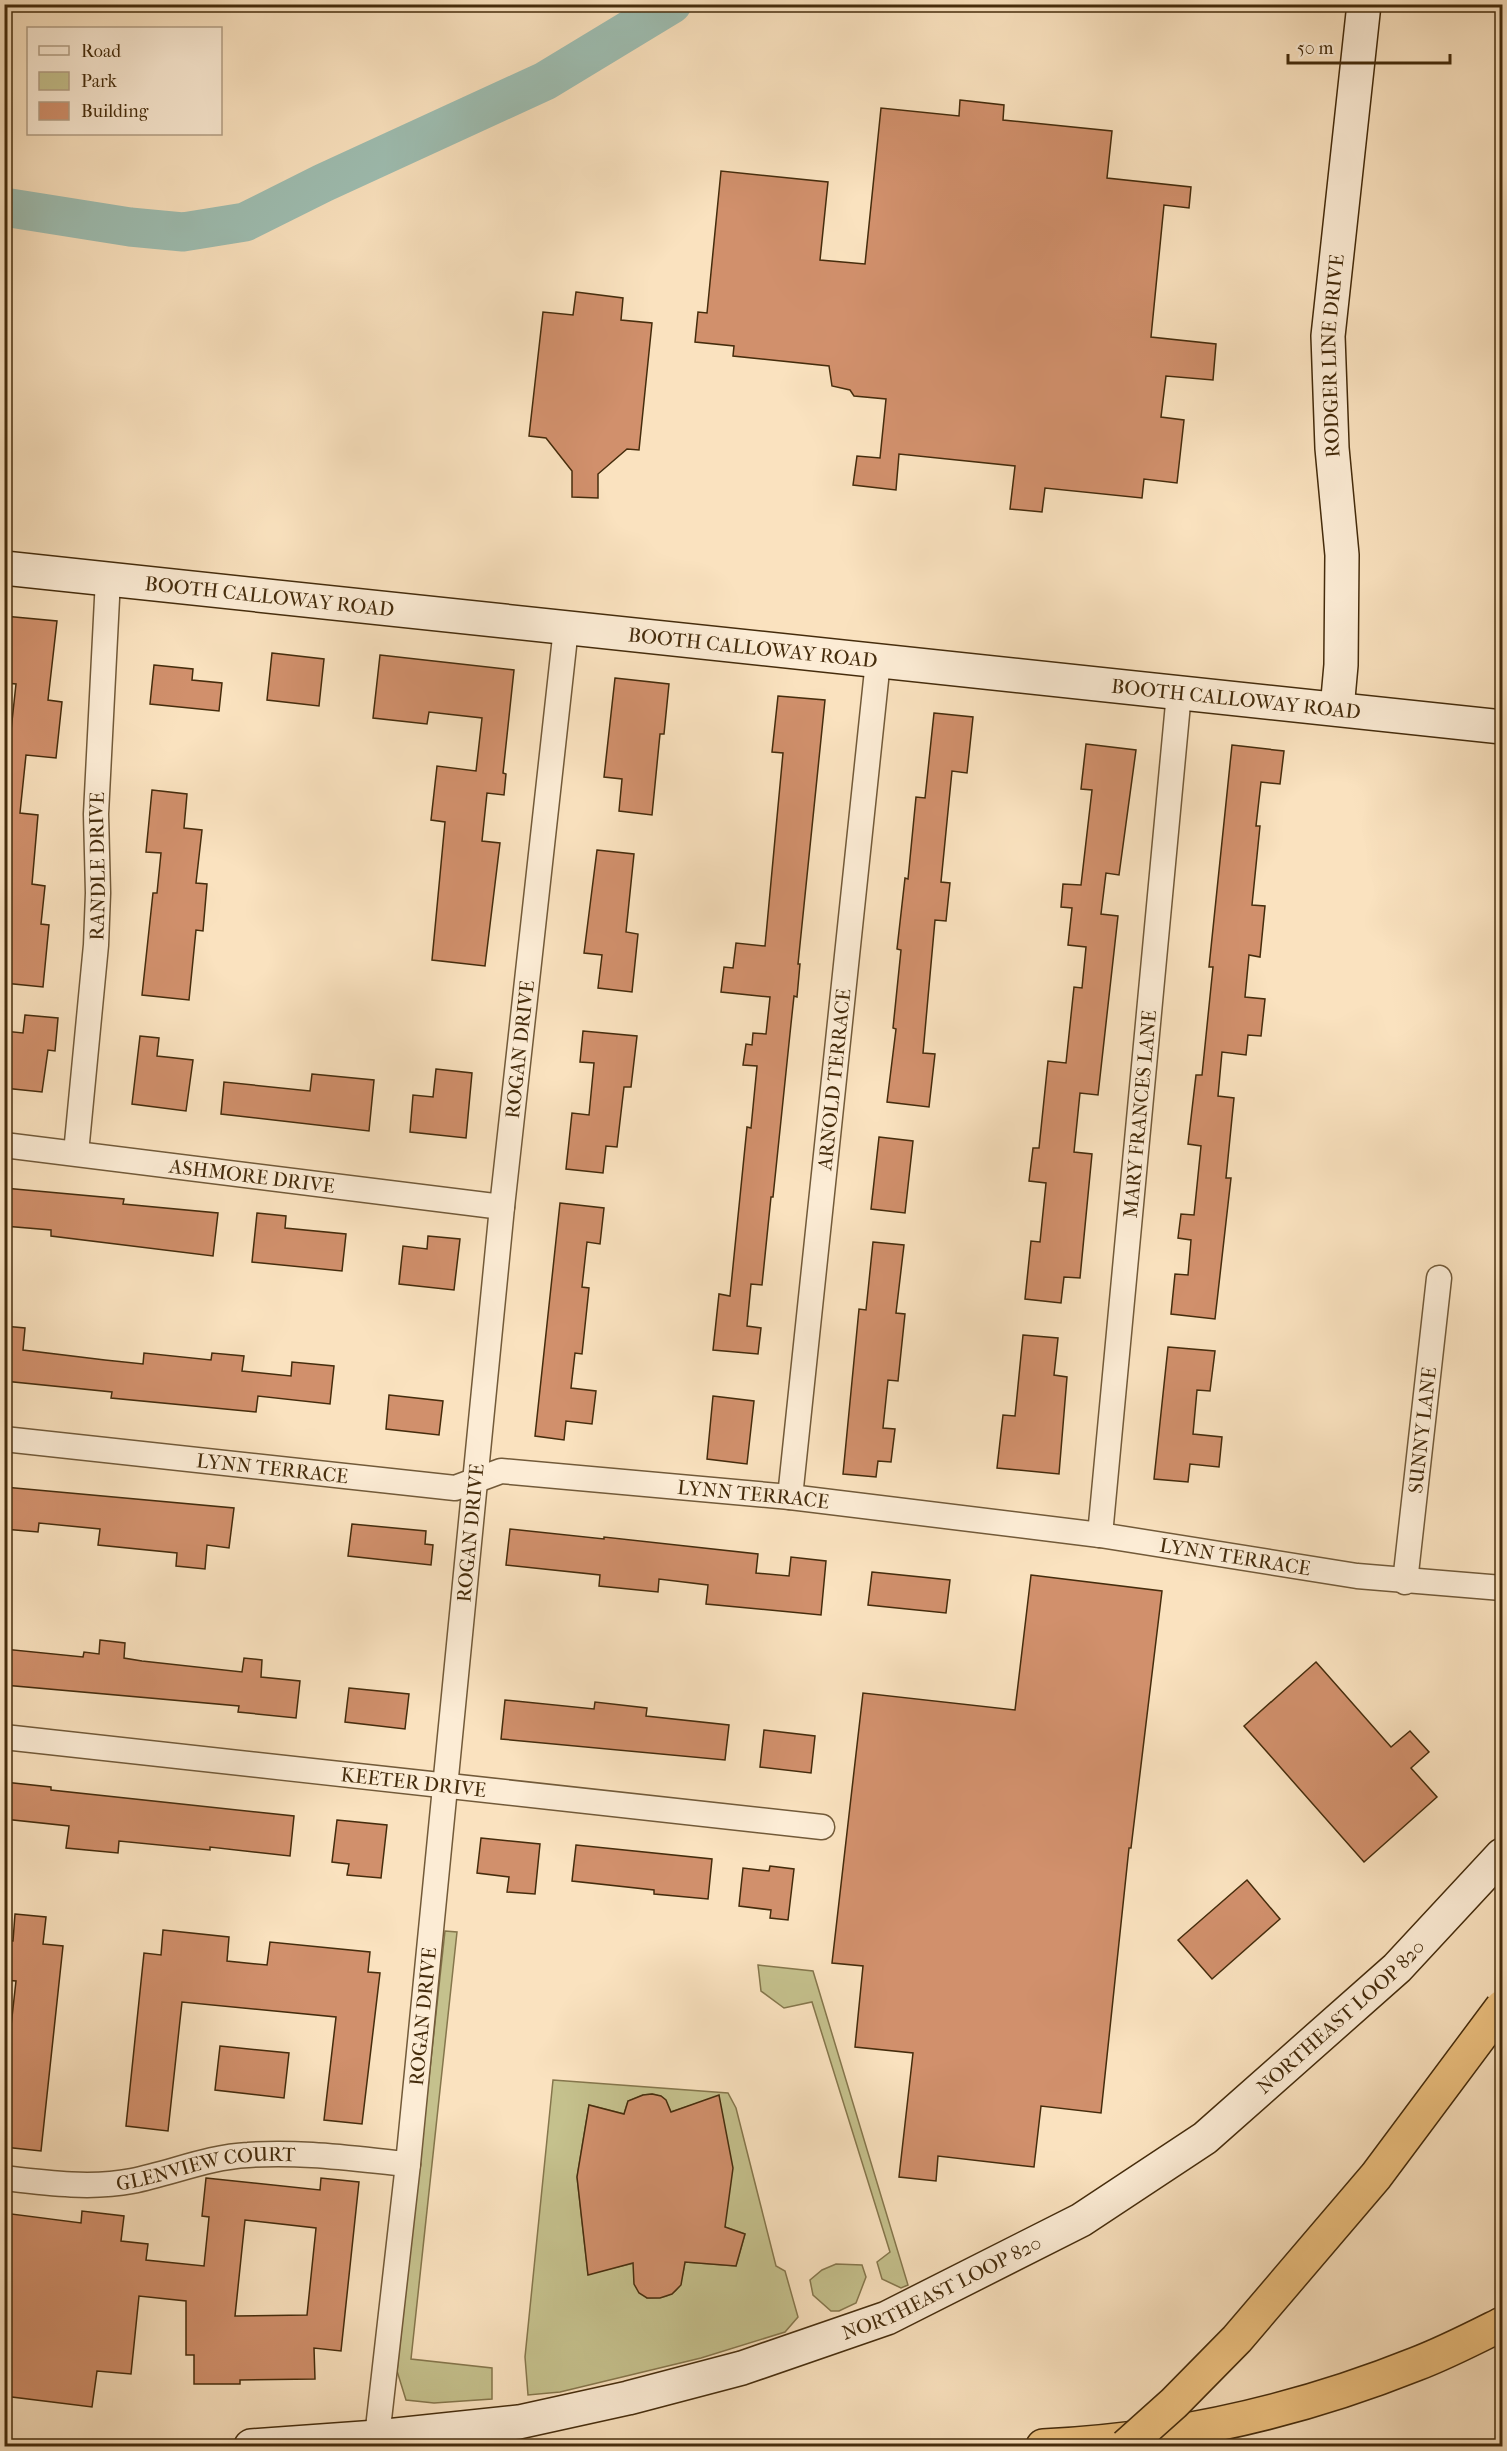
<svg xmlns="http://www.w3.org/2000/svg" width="1507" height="2451" viewBox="0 0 1507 2451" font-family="'IM FELL French Canon',serif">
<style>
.green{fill:#c5c18d;stroke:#85764c;stroke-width:1.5;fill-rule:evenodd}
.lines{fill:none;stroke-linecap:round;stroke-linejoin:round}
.river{stroke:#9ebeb2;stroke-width:39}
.building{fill:#d1906c;stroke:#452c0c;stroke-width:1.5;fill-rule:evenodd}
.street-casing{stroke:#725a39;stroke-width:27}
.secondary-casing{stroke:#452c0c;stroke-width:36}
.highway-casing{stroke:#452c0c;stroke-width:36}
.street{stroke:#fcecd5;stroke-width:24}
.secondary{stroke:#fcecd5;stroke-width:33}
.highway{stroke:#edc180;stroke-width:33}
.highway-bridge-casing{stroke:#452c0c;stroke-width:36;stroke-linecap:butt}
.highway-bridge{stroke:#edc180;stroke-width:33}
.labels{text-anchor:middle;stroke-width:4.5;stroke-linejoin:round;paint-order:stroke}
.street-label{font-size:20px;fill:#452c0c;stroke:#fcecd5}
</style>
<rect width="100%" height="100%" fill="#fae2bf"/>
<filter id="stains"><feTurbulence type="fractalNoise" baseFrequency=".00333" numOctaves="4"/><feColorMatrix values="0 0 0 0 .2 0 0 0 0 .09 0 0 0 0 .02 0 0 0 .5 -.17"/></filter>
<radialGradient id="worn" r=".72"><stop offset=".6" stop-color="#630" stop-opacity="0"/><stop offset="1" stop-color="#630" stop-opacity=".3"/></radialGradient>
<!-- green -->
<g class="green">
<polygon points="445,1931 457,1932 411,2359 492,2368 492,2399 434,2403 406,2400 397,2371"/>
<polygon points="758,1965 813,1971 908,2285 901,2288 882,2279 877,2262 890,2252 812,2002 784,2008 761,1991"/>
<path d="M 553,2080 L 728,2093 L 736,2108 L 776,2266 L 785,2271 L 798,2317 L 785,2332 L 701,2358 L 560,2392 L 528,2395 L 525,2357 ZM 652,2094 C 664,2096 666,2101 671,2112 L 719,2096 L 725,2227 L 745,2234 L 736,2266 L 685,2262 C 681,2289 677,2299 647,2298 L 634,2263 L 588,2274 L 577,2177 L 589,2105 L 624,2114 L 628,2101 L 643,2095 Z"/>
<polygon points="836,2264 862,2265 866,2277 856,2303 839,2311 831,2311 813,2295 810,2280 822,2270"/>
</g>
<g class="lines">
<!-- river -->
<polyline class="river" points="4,207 130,227 183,232 245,222 323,183 545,81 672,4"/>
</g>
<!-- building -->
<g class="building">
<polygon points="960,100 1004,105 1003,120 1112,131 1107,178 1191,187 1189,208 1164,205 1151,337 1216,344 1213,380 1166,376 1161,417 1184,420 1177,483 1144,479 1142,498 1045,488 1042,512 1010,509 1015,466 899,454 896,490 853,485 857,456 880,458 886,399 854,396 850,390 832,386 829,366 733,356 734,346 695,342 698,312 707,313 721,171 828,182 820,260 865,264 881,108 959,116"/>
<polygon points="576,292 623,298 621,320 652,323 639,450 627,449 598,474 598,498 572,497 572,471 546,438 529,436 543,312 573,315"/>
<polygon points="4,616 57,621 48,700 62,702 56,758 26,755 20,813 38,815 32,884 45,886 41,924 49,925 43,987 4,983 11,911 4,911 4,776 6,777 16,684 6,683 10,645 4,645"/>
<polygon points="272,653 324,659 319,706 267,700"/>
<polygon points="380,655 514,670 503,773 506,774 504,795 487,793 482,841 500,843 485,966 432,960 445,822 431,820 437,766 476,771 482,718 429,712 427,724 373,718"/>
<polygon points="154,665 193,669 192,680 222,683 219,711 150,704"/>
<polygon points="615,678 669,684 664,734 660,734 652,815 619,811 622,779 604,777"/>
<polygon points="778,696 825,700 798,964 800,964 797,997 794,996 791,1024 773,1197 771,1197 762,1285 751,1284 747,1326 761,1328 758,1354 713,1350 719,1294 730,1296 747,1127 751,1128 757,1066 743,1065 746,1044 752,1045 753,1033 766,1034 770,997 721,992 724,967 733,968 736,943 765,946 783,753 772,752"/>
<polygon points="934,713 973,717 967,773 952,771 941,882 950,883 946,921 935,920 923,1053 935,1054 929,1107 887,1102 896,1029 893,1028 901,950 897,949 905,878 908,879 916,797 925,798"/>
<polygon points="1086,744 1136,750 1119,875 1106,873 1101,914 1118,916 1098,1095 1080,1093 1074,1152 1092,1154 1080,1278 1064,1277 1061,1303 1025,1299 1031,1241 1040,1242 1046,1183 1029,1181 1033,1148 1039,1148 1048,1061 1066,1063 1074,987 1082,988 1086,947 1068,945 1072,908 1061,907 1063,884 1081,885 1092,790 1081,789"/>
<polygon points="1232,745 1284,751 1280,784 1261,782 1256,826 1260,826 1252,905 1265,906 1260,957 1249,955 1245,997 1265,999 1261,1036 1248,1035 1246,1055 1222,1052 1218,1096 1234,1098 1226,1178 1231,1178 1215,1319 1171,1314 1175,1274 1188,1275 1191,1240 1178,1238 1181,1214 1194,1215 1201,1146 1188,1144 1196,1075 1202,1075 1213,967 1209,967"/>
<polygon points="152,790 187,794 184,828 202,830 196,883 207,884 203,931 196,930 189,1000 142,995 153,893 157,893 161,853 146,852"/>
<polygon points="597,850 634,854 626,932 638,934 632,992 598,988 602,955 584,953"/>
<polygon points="25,1015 58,1018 55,1051 48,1050 42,1092 4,1088 4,1031 23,1033"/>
<polygon points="583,1031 637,1036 631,1087 624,1087 617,1147 606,1146 603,1173 566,1169 572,1113 589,1115 594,1063 580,1062"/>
<polygon points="140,1036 159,1038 157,1056 193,1060 186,1111 132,1104"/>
<polygon points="436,1069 472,1073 466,1138 410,1132 413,1095 433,1097"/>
<polygon points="312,1074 374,1080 369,1131 221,1114 224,1082 310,1091"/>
<polygon points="879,1137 913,1141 905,1213 871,1209"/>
<polygon points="4,1188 124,1199 123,1204 218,1213 213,1256 51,1236 51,1230 4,1226"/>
<polygon points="560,1203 604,1208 600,1244 587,1242 582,1287 589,1288 582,1354 575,1353 571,1388 596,1391 592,1424 566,1421 564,1440 535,1436"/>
<polygon points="257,1213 286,1216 285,1228 346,1234 342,1271 252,1262"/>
<polygon points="428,1236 460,1239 454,1290 399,1284 403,1246 427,1249"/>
<polygon points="873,1242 904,1245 896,1313 905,1314 898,1381 888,1380 883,1428 895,1429 891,1462 878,1461 876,1477 843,1474 859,1309 866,1310"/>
<polygon points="4,1326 25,1328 23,1350 105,1360 143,1364 144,1353 211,1360 212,1353 244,1356 242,1371 291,1376 292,1362 334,1366 330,1404 258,1396 256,1412 111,1398 112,1392 4,1381"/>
<polygon points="1023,1335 1058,1338 1054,1375 1067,1377 1059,1474 997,1468 1003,1415 1015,1416"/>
<polygon points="1168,1347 1215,1351 1210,1391 1197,1390 1193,1434 1222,1437 1219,1467 1190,1464 1188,1482 1154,1479"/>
<polygon points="389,1395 443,1401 439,1435 386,1429"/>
<polygon points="713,1396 754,1401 747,1464 707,1459"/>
<polygon points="4,1487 234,1508 229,1548 207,1545 205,1569 176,1566 177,1553 98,1545 100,1529 39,1523 38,1532 4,1529"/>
<polygon points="352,1524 426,1531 425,1544 433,1545 431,1565 348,1556"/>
<polygon points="510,1529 604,1539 604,1537 758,1554 756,1573 789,1576 791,1557 826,1561 821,1615 706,1604 708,1585 659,1579 658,1592 599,1586 600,1575 506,1565"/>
<polygon points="872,1572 950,1580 946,1613 868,1605"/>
<polygon points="1031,1575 1162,1591 1131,1848 1129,1848 1101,2113 1041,2106 1034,2167 938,2156 936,2181 899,2177 913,2053 855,2047 863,1966 832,1963 863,1693 1015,1710"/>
<polygon points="100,1640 125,1643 124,1658 142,1661 242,1672 244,1658 262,1660 261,1677 300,1681 296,1718 238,1712 239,1706 4,1685 4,1649 83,1657 84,1652 99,1654"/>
<polygon points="1316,1662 1391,1747 1410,1731 1429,1752 1411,1768 1437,1797 1364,1862 1244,1726"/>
<polygon points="349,1688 409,1694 405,1729 345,1722"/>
<polygon points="505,1700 594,1709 595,1702 647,1708 646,1716 729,1725 725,1760 501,1739"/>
<polygon points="764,1730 815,1736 811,1773 760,1767"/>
<polygon points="4,1782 51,1787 51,1790 294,1816 290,1856 210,1847 210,1850 119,1841 118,1853 66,1848 69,1826 4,1819"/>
<polygon points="337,1820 387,1825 381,1878 347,1875 349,1864 332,1862"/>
<polygon points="481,1838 540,1844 535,1894 507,1892 509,1877 477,1873"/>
<polygon points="576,1845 712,1859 708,1899 654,1894 654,1890 572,1881"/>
<polygon points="770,1866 794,1869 788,1920 770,1918 771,1910 739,1906 743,1868 769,1871"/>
<polygon points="1247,1880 1280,1919 1212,1979 1178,1940"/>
<polygon points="15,1914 46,1917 43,1944 63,1946 41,2151 4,2147 4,2089 16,1981 4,1980 4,1940 13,1941"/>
<polygon points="163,1930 229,1937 227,1961 267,1965 270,1942 370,1952 368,1972 380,1973 362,2124 324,2120 336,2017 182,2002 168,2131 126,2126 144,1953 161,1955"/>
<polygon points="220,2046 289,2053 284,2098 215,2090"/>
<polygon points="652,2094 661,2096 666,2100 671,2112 719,2095 733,2168 725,2227 745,2234 736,2266 685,2262 681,2285 672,2294 660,2298 647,2298 639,2293 634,2284 633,2263 588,2275 577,2177 589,2105 624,2114 628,2101 643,2095"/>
<path d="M 206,2178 L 320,2190 L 321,2178 L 359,2182 L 341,2351 L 314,2348 L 315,2379 L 240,2380 L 240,2384 L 194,2384 L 194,2355 L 186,2355 L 186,2301 L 139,2296 L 131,2374 L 97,2371 L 92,2407 L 4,2396 L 4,2213 L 81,2223 L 82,2211 L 124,2216 L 121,2241 L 148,2244 L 146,2260 L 204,2266 L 209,2217 L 202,2216 ZM 245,2220 L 316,2228 L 307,2315 L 235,2316 Z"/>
</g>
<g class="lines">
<!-- street casing -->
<g class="street-casing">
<g id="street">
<path id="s1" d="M 4,1145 L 502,1207"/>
<path id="s2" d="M 76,1153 L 96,945 L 98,893 L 96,814 L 108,579"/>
<path id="s3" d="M 4,1439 L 455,1488 L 501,1471 L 790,1497 L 1100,1535 L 1357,1576 L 1502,1588"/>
<path id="s4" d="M 790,1497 L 878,661"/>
<path id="s5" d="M 1100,1535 L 1179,693"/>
<path id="s6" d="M 1405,1582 L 1439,1278"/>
<path id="s7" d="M 4,1737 L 822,1827"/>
<path id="s8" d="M 4,2178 C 46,2183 91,2189 132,2181 C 172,2173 208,2157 248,2155 C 301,2151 355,2159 408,2164"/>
<path id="s9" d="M 377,2437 L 408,2164 L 502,1207 L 566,628"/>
</g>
</g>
<!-- secondary casing -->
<g class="secondary-casing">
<g id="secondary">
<path id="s10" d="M 4,568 L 1502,727"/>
<path id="s11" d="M 1337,709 L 1341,665 L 1342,555 L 1332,448 L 1328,336 L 1364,4"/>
<path id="s12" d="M 251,2446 L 377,2437 L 519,2422 L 628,2398 L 742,2368 L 887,2318 L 1081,2220 L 1205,2138 L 1397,1968 L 1502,1855"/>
</g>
</g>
<!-- highway casing -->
<g class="highway-casing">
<path id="highway" d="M 1043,2446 C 1171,2440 1296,2412 1416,2364 C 1445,2353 1474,2338 1502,2324"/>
</g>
<!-- street -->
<use href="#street" class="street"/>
<!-- secondary -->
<use href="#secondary" class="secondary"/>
<!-- highway -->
<use href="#highway" class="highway"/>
<!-- highway-bridge casing -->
<g class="highway-bridge-casing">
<polyline id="highway-bridge" points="1126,2446 1174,2403 1237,2339 1376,2176 1502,2007"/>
</g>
<!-- highway-bridge -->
<use href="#highway-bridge" class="highway-bridge"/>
</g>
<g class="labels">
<!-- street labels -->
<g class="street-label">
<text dy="7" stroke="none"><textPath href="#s11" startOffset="354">RODGER LINE DRIVE</textPath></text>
<text dy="7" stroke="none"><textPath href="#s10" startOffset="267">BOOTH CALLOWAY ROAD</textPath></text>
<text dy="7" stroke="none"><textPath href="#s10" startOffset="753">BOOTH CALLOWAY ROAD</textPath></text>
<text dy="7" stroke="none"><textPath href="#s10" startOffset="1239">BOOTH CALLOWAY ROAD</textPath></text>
<text dy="7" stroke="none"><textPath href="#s2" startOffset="288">RANDLE DRIVE</textPath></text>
<text dy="7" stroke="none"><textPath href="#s9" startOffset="1395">ROGAN DRIVE</textPath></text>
<text dy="7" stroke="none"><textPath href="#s4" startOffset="420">ARNOLD TERRACE</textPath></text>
<text dy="7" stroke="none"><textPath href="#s5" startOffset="423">MARY FRANCES LANE</textPath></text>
<text dy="7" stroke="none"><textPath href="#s1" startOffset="250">ASHMORE DRIVE</textPath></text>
<text dy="7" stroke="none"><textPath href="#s6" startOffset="153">SUNNY LANE</textPath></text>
<text dy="7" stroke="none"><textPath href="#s3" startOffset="270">LYNN TERRACE</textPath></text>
<text dy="7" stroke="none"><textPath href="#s3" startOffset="756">LYNN TERRACE</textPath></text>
<text dy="7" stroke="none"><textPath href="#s9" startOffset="909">ROGAN DRIVE</textPath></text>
<text dy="7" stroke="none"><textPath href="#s3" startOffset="1242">LYNN TERRACE</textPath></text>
<text dy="7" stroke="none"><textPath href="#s7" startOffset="412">KEETER DRIVE</textPath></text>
<text dy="7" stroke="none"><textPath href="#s9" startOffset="423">ROGAN DRIVE</textPath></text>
<text dy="7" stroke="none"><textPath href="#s12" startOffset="1200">NORTHEAST LOOP 820</textPath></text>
<text dy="7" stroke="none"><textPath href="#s8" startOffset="204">GLENVIEW COURT</textPath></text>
<text dy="7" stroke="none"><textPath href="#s12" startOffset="714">NORTHEAST LOOP 820</textPath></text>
</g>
</g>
<!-- margin -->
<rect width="1507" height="2451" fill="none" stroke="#fae2bf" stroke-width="24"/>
<rect x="6" y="6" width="1495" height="2439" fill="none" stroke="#452c0c" stroke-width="3"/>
<rect x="12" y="12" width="1483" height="2427" fill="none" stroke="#452c0c" stroke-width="1.5"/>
<!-- legend -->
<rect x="27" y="27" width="195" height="108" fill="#fcecd5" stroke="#b39f85" stroke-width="1.5"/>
<rect x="39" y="46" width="30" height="9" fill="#fcecd5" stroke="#b39f85" stroke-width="1.5"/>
<text x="81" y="57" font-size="18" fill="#452c0c">Road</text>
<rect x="39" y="72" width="30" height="18" fill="#c5c18d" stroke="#b39f85" stroke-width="1.5"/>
<text x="81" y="87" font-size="18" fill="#452c0c">Park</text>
<rect x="39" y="102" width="30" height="18" fill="#d1906c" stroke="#b39f85" stroke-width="1.5"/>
<text x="81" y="117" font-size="18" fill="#452c0c">Building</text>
<!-- scale -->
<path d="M1288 54v9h162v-9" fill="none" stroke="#452c0c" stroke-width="3"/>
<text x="1297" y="54" font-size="18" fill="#452c0c" stroke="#fcecd5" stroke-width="4.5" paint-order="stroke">50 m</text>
<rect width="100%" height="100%" filter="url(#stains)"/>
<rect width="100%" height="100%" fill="url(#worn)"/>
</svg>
